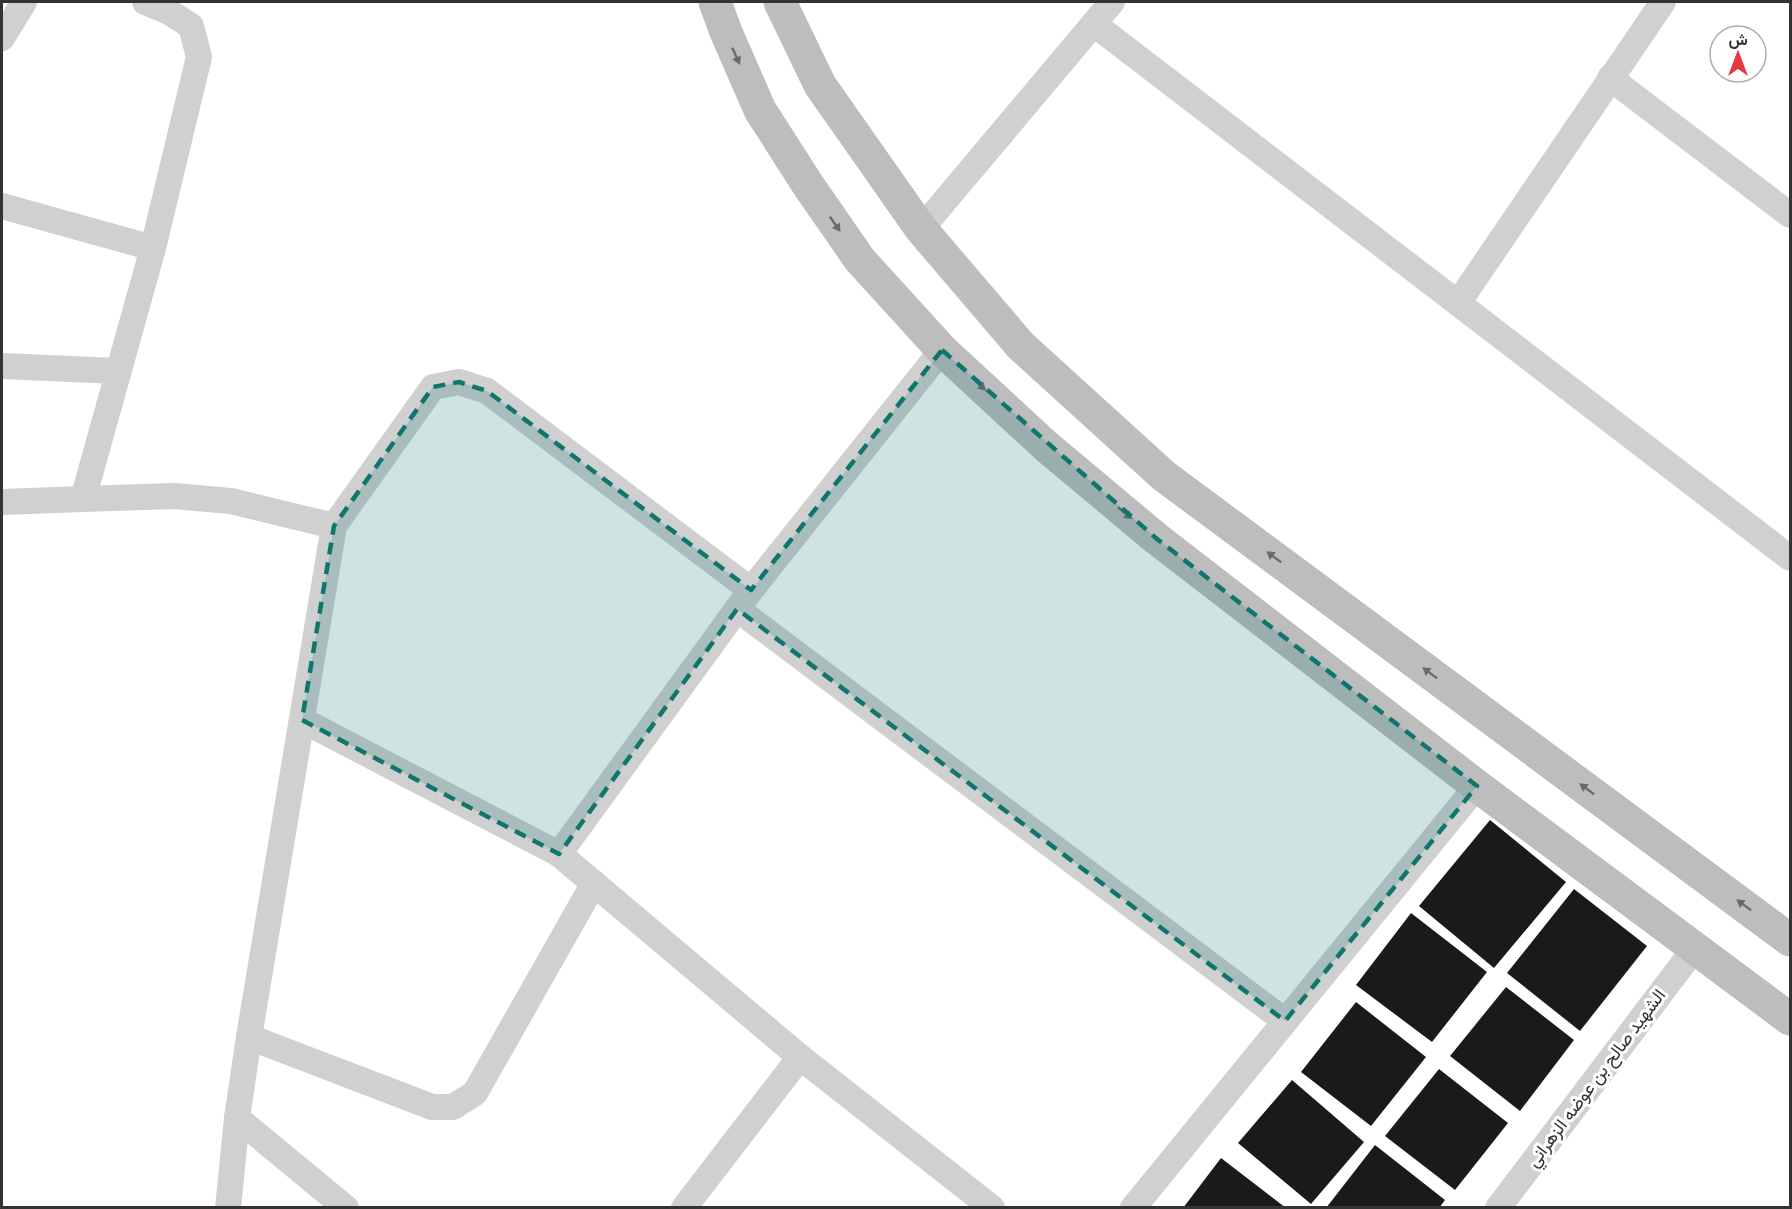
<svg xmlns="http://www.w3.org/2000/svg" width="1792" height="1209" viewBox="0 0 1792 1209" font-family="Cabin,Vazirmatn,sans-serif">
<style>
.building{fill:#1a1a1a}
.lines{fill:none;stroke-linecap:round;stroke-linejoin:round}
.street{stroke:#d0d0d0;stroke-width:26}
.secondary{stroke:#bdbdbd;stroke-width:33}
.oneway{fill:#6a6a6a}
.marked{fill:#0f766e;fill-opacity:0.2;stroke:#0f766e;stroke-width:4.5;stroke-dasharray:12 8;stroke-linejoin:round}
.labels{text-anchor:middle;stroke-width:6;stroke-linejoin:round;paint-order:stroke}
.street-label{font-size:18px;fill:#333;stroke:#fff}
</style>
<rect width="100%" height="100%" fill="#fff"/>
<!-- building -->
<g class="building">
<polygon points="1490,820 1566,882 1494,968 1419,906"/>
<polygon points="1574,889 1647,946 1580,1031 1507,973"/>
<polygon points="1411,913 1487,972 1432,1042 1356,985"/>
<polygon points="1506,987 1574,1040 1520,1111 1450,1056"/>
<polygon points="1356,1002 1426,1057 1371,1126 1301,1072"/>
<polygon points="1439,1069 1508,1123 1455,1190 1385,1136"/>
<polygon points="1292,1080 1364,1142 1311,1204 1238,1143"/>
<polygon points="1375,1145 1445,1200 1439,1208 1326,1208"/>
<polygon points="1221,1158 1286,1208 1183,1208"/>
</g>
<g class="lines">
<!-- street -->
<g class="street">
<polyline points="145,2 169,12 191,26 199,57 153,248 83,499 174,496 231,501 334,526"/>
<polyline points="1094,24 1790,558"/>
<polyline points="2,38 24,2"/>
<polyline points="1610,78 1790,215"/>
<polyline points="2,206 153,248"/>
<polyline points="921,229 1112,2"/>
<polyline points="1458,303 1663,2"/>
<polyline points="2,366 117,371"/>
<polyline points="2,502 83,499"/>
<polyline points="737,609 1285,1021"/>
<polyline points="302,720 559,854 800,1057 992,1208"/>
<polyline points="559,854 751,590 942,350"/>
<polyline points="249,1037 432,1107 453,1107 475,1093 594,883"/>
<polyline points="237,1118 346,1208"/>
<polyline points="228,1208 237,1118 249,1037 334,526 433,387 459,382 487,391 751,590"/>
<polyline points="684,1208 800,1057"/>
<polyline points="1133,1208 1477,786"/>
<polyline points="1498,1208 1695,948"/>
</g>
<!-- secondary -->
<g class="secondary">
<polyline points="715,2 726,32 760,110 808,185 860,260 942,350 1047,447 1157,539 1477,786 1790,1019"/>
<polyline points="780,2 820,85 921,229 1021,346 1164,476 1790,940"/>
</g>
</g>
<!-- one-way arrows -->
<defs><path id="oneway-solid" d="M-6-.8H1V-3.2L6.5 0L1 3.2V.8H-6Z" transform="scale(1.5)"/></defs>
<g class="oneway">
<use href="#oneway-solid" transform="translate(736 56) rotate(66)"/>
<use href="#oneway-solid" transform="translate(835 224) rotate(55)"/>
<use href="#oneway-solid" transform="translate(979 384) rotate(43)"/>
<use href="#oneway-solid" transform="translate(1125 513) rotate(40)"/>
<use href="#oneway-solid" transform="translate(1274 557) rotate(-143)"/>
<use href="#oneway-solid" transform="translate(1430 673) rotate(-143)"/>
<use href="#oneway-solid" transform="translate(1587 789) rotate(-143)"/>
<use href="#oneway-solid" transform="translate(1744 905) rotate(-143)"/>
</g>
<!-- marked area -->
<path class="marked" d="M 942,350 L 1157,539 L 1477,786 L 1285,1021 L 737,609 L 559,854 L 302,720 L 334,526 L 433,387 L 459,382 L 487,391 L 751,590 Z"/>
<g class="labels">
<!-- street labels -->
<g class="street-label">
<text transform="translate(1596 1078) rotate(-53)" y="6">الشهيد صالح بن عوضه الزهراني</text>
</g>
</g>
<!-- border -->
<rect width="1792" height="1209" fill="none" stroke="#333333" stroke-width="6"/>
<!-- north arrow -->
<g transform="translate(1738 54)"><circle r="28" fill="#ffffff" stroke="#adadad" stroke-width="1.5"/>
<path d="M0-4.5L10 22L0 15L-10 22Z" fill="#e63946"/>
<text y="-9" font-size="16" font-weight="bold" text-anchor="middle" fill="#333333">ش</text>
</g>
</svg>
